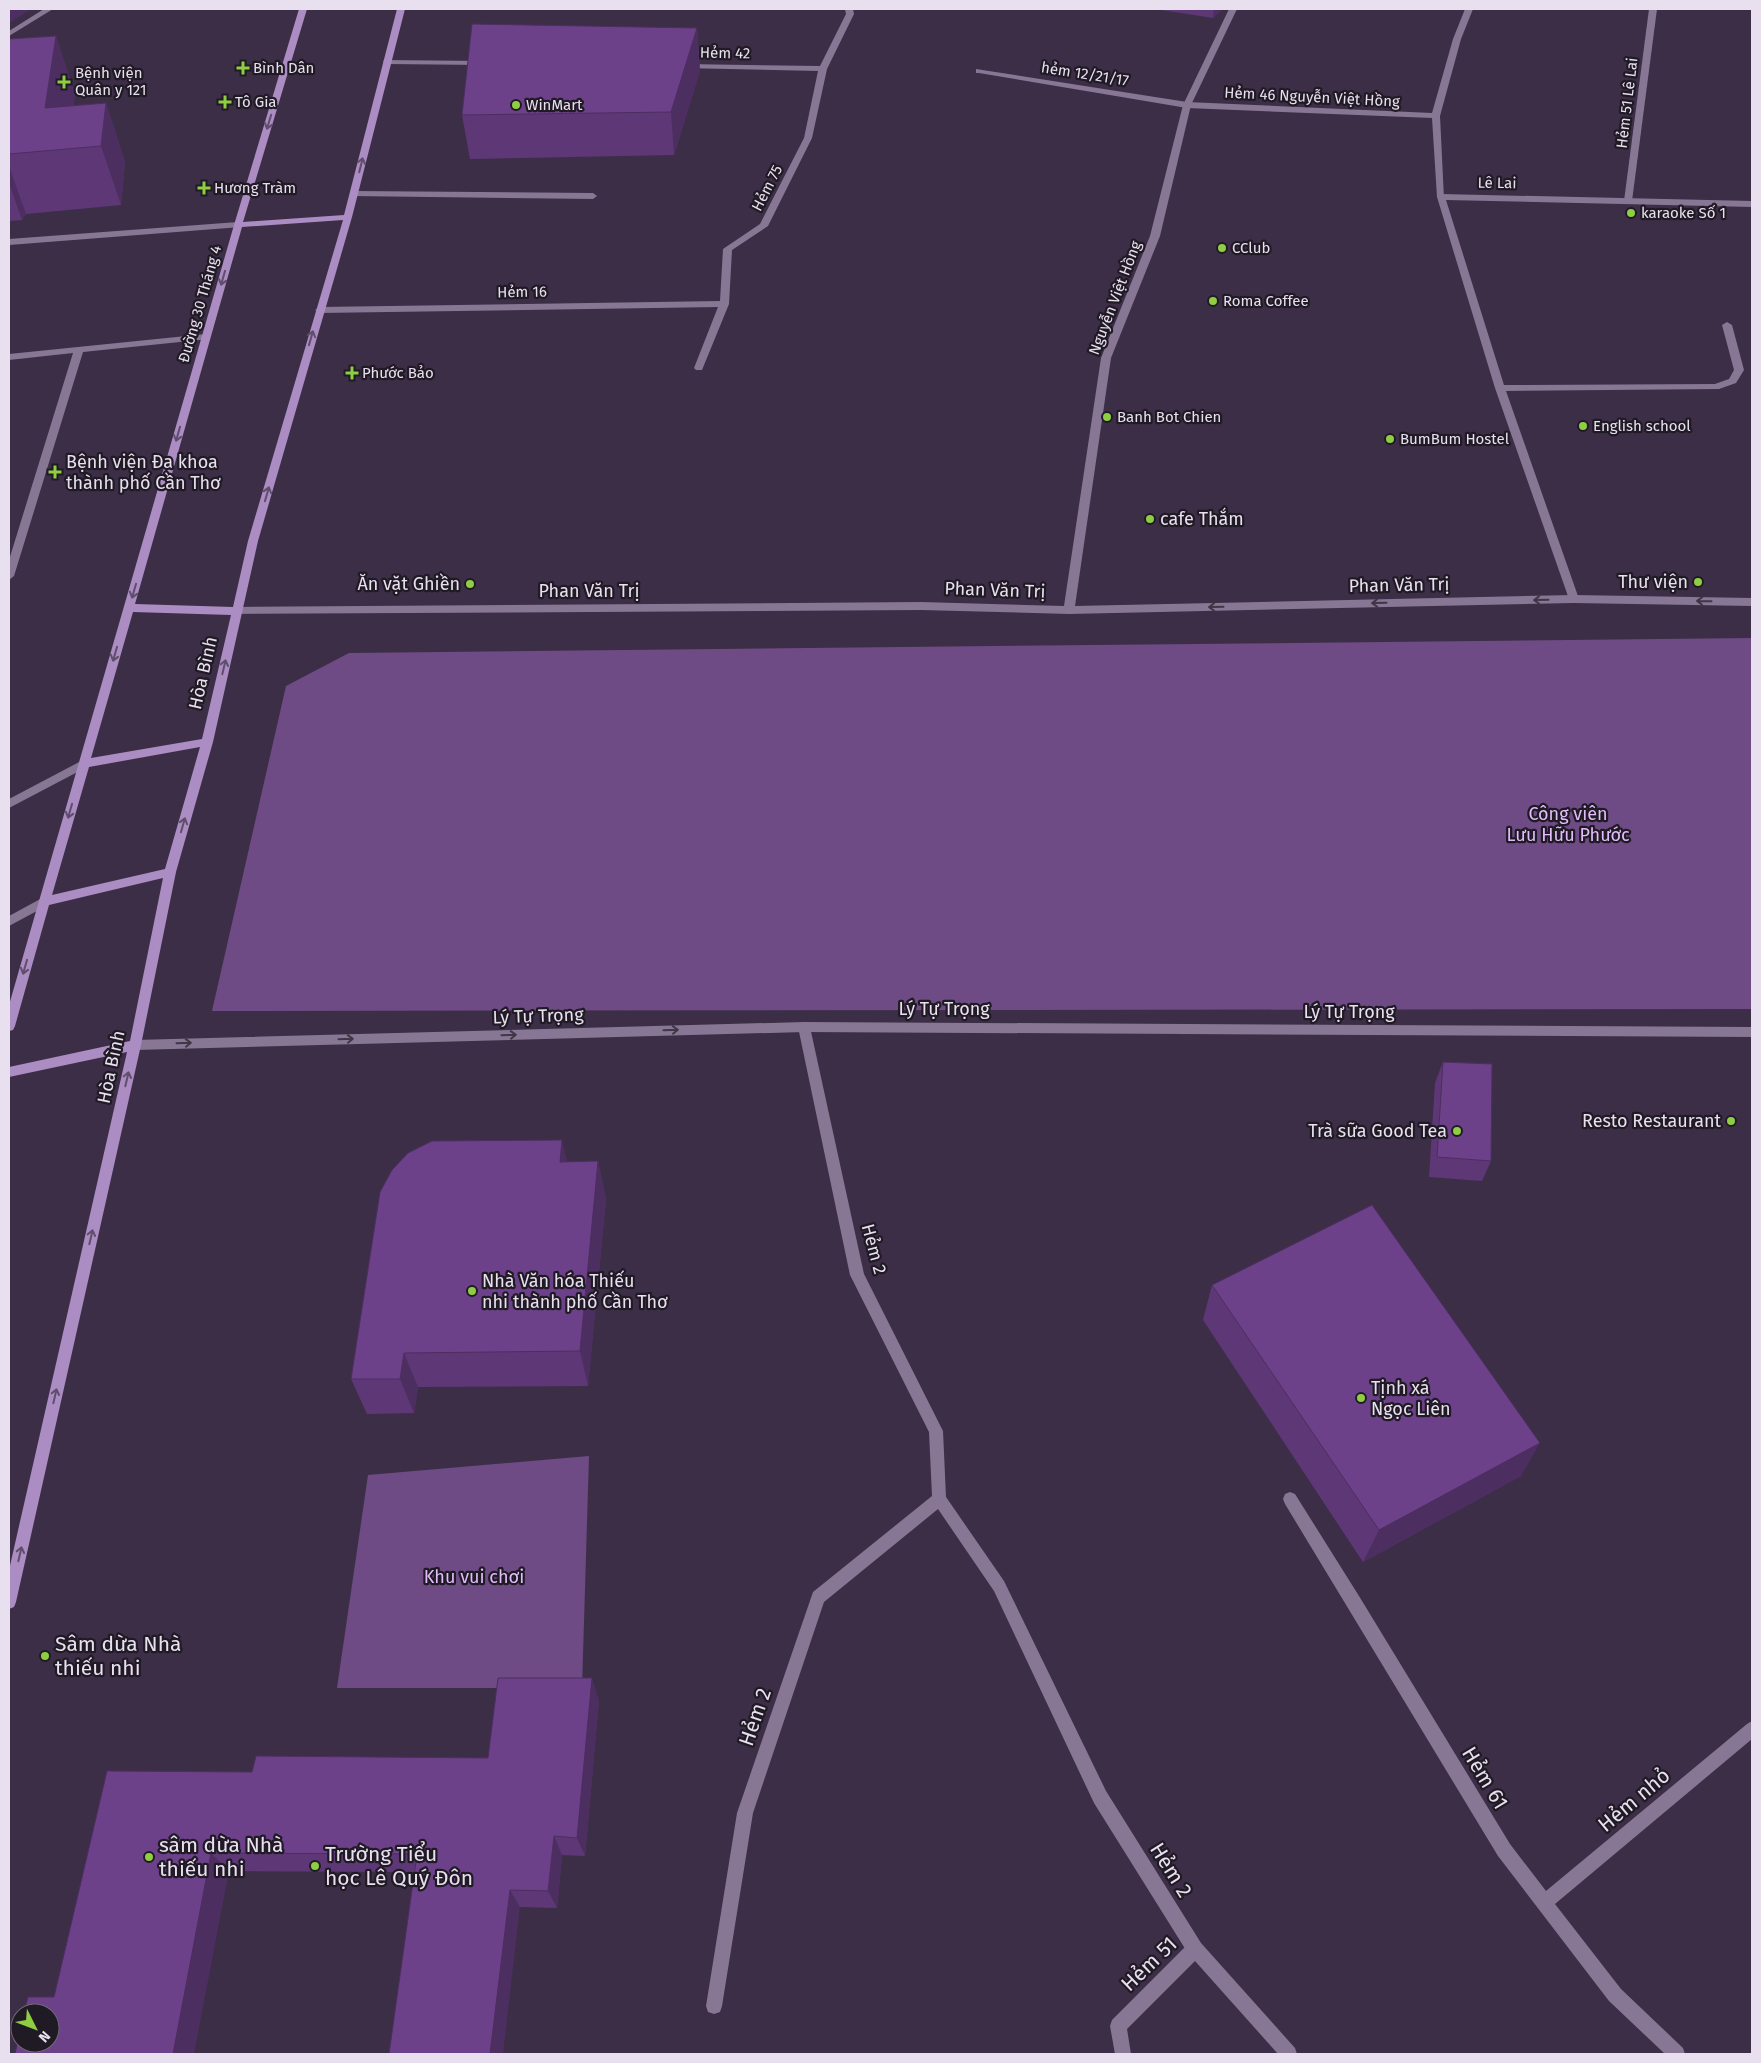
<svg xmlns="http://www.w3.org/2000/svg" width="1761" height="2063" viewBox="0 0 1761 2063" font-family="'Fira Sans',sans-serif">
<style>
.green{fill:#6e4b85}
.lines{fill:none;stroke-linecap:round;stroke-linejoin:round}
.service{fill:#877794;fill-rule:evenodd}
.minor{fill:#877794;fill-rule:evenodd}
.tertiary{fill:#877794;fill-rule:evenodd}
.primary{fill:#ac8dc3;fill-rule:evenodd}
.wall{fill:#5e3876}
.shaded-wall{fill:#4c2e60}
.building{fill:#6d4189;stroke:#4c2e60}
.oneway{stroke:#5f4e6c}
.oneway2{stroke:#3f3646}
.poi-dot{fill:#8fcd42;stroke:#201a25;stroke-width:2}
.labels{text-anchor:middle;stroke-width:4.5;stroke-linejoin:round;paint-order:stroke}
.far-street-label{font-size:15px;fill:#e8dfef;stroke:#201a25}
.far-poi-label{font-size:15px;fill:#e8dfef;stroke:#201a25;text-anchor:start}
.poi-label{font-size:18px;fill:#e8dfef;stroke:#201a25;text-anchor:start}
.street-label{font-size:18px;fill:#e8dfef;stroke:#201a25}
.park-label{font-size:18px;fill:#e0bdfa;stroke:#201a25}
.near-poi-label{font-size:21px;fill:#e8dfef;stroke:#201a25;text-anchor:start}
.near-street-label{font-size:21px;fill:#e8dfef;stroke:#201a25}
</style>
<rect width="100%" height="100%" fill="#3d2e47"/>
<!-- green -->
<g class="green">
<polygon points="1752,638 1752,1009 212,1011 286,686 349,653"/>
<polygon points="589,1456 582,1688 337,1688 368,1475"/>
</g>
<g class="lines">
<!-- service -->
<g class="service">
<polygon points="44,9 53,9 9,36 9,31"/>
<polygon points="845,9 853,9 854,14 827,69 812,138 768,226 732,250 729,304 702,370 696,370 694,368 718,307 320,313 315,310 320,307 720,301 723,249 760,224 804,138 818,71 683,68 679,66 683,64 820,66 846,14"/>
<polygon points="1465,9 1473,9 1461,39 1440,116 1444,199 1437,197 1432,118 1187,108 1183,105 1187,102 1432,113 1453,39"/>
<polygon points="1649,9 1657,9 1632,201 1628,204 1624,201"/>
<polygon points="384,60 483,61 487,63 483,65 387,64 383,62"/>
<polygon points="353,191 593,193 597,196 593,199 350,196 350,192"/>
<polygon points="238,222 242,225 241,227 9,245 9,239"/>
<polygon points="206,334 209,335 209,339 83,352 14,576 9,580 9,560 73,353 9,360 9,354"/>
<polygon points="1290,1492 1295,1494 1359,1596 1510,1844 1546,1891 1747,1724 1752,1721 1752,1739 1555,1904 1621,1989 1683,2048 1685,2054 1665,2054 1609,2001 1498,1856 1285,1504 1283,1499 1285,1494"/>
<polygon points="1195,1941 1201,1943 1295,2048 1297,2054 1278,2054 1195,1961 1127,2029 1131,2054 1115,2054 1110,2026 1112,2020 1189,1943"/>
</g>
<!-- minor -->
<g class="minor">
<polygon points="976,69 1187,102 1191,105 1187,108 979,73 976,73"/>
<polygon points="1441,194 1752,201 1752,207 1446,200 1504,385 1715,384 1729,379 1734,370 1722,325 1727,322 1732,325 1744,370 1736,383 1719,389 1506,391 1579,599 1578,602 1570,602 1569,599 1495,388 1437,197"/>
<polygon points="804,1022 808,1023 810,1027 864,1274 943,1431 946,1497 1004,1581 1106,1791 1201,1943 1203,1949 1201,1955 1195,1957 1189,1955 1094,1803 994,1591 938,1509 824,1602 753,1813 722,2006 720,2012 714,2014 708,2012 706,2006 737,1813 813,1592 932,1496 929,1432 850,1275 798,1027 800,1023"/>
</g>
<!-- tertiary -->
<g class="tertiary">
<polygon points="1229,9 1237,9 1191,105 1160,236 1111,358 1075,606 1574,595 1752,598 1752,606 1574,603 1069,614 921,610 232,614 231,611 236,607 921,602 1064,606 1101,358 1150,236 1183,105"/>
<polygon points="83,760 87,761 89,764 87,767 9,808 9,799"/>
<polygon points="44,897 50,902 48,905 9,926 9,916"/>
<polygon points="804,1022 1752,1027 1752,1037 804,1032 135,1050 131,1049 129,1045 131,1041 135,1040"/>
</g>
<!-- primary -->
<path class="primary" d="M 299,9 L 307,9 L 243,222 L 344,215 L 397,9 L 405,9 L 352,217 L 258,541 L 213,742 L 176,872 L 141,1045 L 16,1602 L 14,1607 L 9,1609 L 9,1570 L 127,1052 L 9,1077 L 9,1067 L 130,1041 L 163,878 L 49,905 L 15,1026 L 13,1030 L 9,1031 L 9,1005 L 234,225 ZM 343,220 L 248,541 L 233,607 L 135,604 L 242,227 ZM 133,612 L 231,615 L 202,739 L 91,758 ZM 200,747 L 165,869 L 52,895 L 89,767 Z"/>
</g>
<!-- wall -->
<g class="wall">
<polygon points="1155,9 1222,9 1213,18"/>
<polygon points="697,28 700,71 674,155 470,159 462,115"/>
<polygon points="56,36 75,95 73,106 106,103 125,162 121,205 26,214 22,220 9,221 9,39"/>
<polygon points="1443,1062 1491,1161 1482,1181 1429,1177 1435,1083"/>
<polygon points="598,1161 606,1199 588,1386 418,1387 414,1413 367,1414 351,1379 567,1162"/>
<polygon points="1212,1285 1521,1476 1363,1562 1203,1320"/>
<polygon points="599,1700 585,1856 562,1855 557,1908 520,1907 414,1872 229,1871 54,1997 252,1772 488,1758"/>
</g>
<!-- shaded-wall -->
<g class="shaded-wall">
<polygon points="9,9 32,9 9,23"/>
<polygon points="1214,9 1222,9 1213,18"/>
<polygon points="697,28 700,71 674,155 671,112"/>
<polygon points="56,36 75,95 68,149 45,108"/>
<polygon points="106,103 125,162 121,205 101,146"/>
<polygon points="9,166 26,214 22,220 9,183"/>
<polygon points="562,1140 571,1178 560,1162"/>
<polygon points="598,1161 606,1199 588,1386 580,1351"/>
<polygon points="404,1353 418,1387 414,1413 400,1379"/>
<polygon points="1540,1443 1521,1476 1363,1562 1379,1530"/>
<polygon points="592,1678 599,1700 585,1856 577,1838"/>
<polygon points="554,1836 562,1855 557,1908 548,1891"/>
<polygon points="211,1853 229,1871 194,2054 173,2054"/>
<polygon points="510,1890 520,1907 503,2054 490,2054"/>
</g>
<!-- building -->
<g class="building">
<polygon points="472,24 697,28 671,112 462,115"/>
<polygon points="56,36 45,108 106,103 101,146 9,154 9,39"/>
<polygon points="1443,1062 1492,1064 1491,1161 1437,1157"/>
<polygon points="562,1140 560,1162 598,1161 580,1351 404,1353 400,1379 351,1379 380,1192 392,1170 408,1153 432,1141"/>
<polygon points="1372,1205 1540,1443 1379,1530 1212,1285"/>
<polygon points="498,1678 592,1678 577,1838 554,1836 548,1891 510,1890 490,2054 389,2054 417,1854 211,1853 173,2054 15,2054 20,2031 20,2043 50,2043 50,2013 24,2013 28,1997 54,1997 107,1771 252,1772 256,1756 488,1758"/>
</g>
<!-- one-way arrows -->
<defs><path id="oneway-shaft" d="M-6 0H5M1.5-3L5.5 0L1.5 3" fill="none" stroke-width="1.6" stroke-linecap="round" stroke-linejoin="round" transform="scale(1.25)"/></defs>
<g class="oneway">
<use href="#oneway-shaft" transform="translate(269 122) rotate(107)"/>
<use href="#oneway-shaft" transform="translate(361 165) rotate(-76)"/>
<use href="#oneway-shaft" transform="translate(223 278) rotate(106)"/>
<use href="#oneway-shaft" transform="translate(311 338) rotate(-74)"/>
<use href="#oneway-shaft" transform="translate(178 434) rotate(106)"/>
<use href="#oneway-shaft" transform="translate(267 494) rotate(-74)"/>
<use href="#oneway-shaft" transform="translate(134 591) rotate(106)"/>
<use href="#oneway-shaft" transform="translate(115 654) rotate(106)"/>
<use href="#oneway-shaft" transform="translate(224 667) rotate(-77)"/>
<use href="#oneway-shaft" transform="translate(70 811) rotate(106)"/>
<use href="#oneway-shaft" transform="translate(183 825) rotate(-74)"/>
<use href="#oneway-shaft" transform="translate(25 967) rotate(106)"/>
<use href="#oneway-shaft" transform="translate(127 1079) rotate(-77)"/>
<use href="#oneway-shaft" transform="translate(91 1237) rotate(-77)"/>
<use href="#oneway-shaft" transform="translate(55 1396) rotate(-77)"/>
<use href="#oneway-shaft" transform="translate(20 1554) rotate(-77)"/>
</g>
<g class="oneway2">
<use href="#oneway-shaft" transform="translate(1541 600) rotate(179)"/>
<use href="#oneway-shaft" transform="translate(1704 601) rotate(-179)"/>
<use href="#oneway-shaft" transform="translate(1379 603) rotate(179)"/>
<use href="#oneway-shaft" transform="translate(1216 607) rotate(179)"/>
<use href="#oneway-shaft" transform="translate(671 1030) rotate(-2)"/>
<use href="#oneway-shaft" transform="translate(509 1035) rotate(-2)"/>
<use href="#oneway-shaft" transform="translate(346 1039) rotate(-2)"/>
<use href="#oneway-shaft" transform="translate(184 1043) rotate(-2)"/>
</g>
<!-- markers -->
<g class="poi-dot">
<path d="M240.5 60.5h5v5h5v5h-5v5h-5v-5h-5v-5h5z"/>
<path d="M61.5 74.5h5v5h5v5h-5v5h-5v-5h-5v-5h5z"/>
<path d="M222.5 94.5h5v5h5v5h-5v5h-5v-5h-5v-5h5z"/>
<circle cx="516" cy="105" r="5"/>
<path d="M201.5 180.5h5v5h5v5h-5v5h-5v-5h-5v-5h5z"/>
<circle cx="1631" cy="213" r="5"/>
<circle cx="1222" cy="248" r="5"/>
<circle cx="1213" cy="301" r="5"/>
<path d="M349.5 365.5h5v5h5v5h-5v5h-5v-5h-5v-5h5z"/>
<circle cx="1107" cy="417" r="5"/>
<circle cx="1583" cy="426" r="5"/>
<circle cx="1390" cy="439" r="5"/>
<path d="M52.5 464.5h5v5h5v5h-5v5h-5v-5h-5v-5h5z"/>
<circle cx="1150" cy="519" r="5"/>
<circle cx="1698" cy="582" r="5"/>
<circle cx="470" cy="584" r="5"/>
<circle cx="1731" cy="1121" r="5"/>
<circle cx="1457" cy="1131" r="5"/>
<circle cx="472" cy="1291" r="5"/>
<circle cx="1361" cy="1398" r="5"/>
<circle cx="45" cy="1656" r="5"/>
<circle cx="149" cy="1857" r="5"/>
<circle cx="315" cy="1866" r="5"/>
</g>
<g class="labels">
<!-- far-street labels -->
<g class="far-street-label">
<text transform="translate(725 53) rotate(1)" y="5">Hẻm 42</text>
<text transform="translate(1085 74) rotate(9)" y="5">hẻm 12/21/17</text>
<text transform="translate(1312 97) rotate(3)" y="5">Hẻm 46 Nguyễn Việt Hồng</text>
<text transform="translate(1627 103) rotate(-83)" y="5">Hẻm 51 Lê Lai</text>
<text transform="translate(1497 183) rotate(1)" y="5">Lê Lai</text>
<text transform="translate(767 188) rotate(-63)" y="5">Hẻm 75</text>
<text transform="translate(522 292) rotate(-1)" y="5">Hẻm 16</text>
<text transform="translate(1115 298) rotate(-69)" y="5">Nguyễn Việt Hồng</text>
<text transform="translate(200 304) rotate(-74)" y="5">Đường 30 Tháng 4</text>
</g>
<!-- far-poi labels -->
<g class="far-poi-label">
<text x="253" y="73">Bình Dân</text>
<text x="75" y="78">Bệnh viện<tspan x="75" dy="17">Quân y 121</tspan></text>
<text x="235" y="107">Tô Gia</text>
<text x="526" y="110">WinMart</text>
<text x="214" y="193">Hương Tràm</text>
<text x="1641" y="218">karaoke Số 1</text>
<text x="1232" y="253">CClub</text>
<text x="1223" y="306">Roma Coffee</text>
<text x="362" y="378">Phước Bảo</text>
<text x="1117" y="422">Banh Bot Chien</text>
<text x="1593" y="431">English school</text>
<text x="1400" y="444">BumBum Hostel</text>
</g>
<!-- poi labels -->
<g class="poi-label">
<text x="66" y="468">Bệnh viện Đa khoa<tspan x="66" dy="21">thành phố Cần Thơ</tspan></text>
<text x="1160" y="525">cafe Thắm</text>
<text x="1688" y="588" text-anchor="end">Thư viện</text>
<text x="460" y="590" text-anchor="end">Ăn vặt Ghiền</text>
<text x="1721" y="1127" text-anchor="end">Resto Restaurant</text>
<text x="1447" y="1137" text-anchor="end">Trà sữa Good Tea</text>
<text x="482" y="1287">Nhà Văn hóa Thiếu<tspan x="482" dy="21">nhi thành phố Cần Thơ</tspan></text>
<text x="1371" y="1394">Tịnh xá<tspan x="1371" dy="21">Ngọc Liên</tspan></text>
</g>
<!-- street labels -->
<g class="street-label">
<text transform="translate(1399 585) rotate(-1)" y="6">Phan Văn Trị</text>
<text transform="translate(995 590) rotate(2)" y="6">Phan Văn Trị</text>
<text x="589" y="597">Phan Văn Trị</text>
<text transform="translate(203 673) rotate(-77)" y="6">Hòa Bình</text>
<text x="944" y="1015">Lý Tự Trọng</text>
<text x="1349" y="1018">Lý Tự Trọng</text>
<text transform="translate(538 1016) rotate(-2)" y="6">Lý Tự Trọng</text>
<text transform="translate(111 1067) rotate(-78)" y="6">Hòa Bình</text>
<text transform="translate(874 1249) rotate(75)" y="6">Hẻm 2</text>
</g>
<!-- park labels -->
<g class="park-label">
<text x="1568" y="820">Công viên<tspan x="1568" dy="21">Lưu Hữu Phước</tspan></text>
<text x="474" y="1583">Khu vui chơi</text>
</g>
<!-- near-poi labels -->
<g class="near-poi-label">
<text x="55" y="1651">Sâm dừa Nhà<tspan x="55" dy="24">thiếu nhi</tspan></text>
<text x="159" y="1852">sâm dừa Nhà<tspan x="159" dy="24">thiếu nhi</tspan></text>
<text x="325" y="1861">Trường Tiểu<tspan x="325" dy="24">học Lê Quý Đôn</tspan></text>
</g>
<!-- near-street labels -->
<g class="near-street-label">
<text transform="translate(755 1717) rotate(-71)" y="7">Hẻm 2</text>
<text transform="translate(1485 1778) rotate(59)" y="7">Hẻm 61</text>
<text transform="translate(1634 1800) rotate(-40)" y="7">Hẻm nhỏ</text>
<text transform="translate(1171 1870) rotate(58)" y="7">Hẻm 2</text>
<text transform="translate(1149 1964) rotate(-44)" y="7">Hẻm 51</text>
</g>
</g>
<!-- border -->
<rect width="1761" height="2063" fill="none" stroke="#e8dfef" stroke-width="20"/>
<!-- north arrow -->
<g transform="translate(35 2028) rotate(132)"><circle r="24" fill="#201a25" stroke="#706976"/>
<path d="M0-4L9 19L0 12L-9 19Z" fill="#8fcd42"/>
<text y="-8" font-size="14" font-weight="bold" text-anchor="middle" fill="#e8dfef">N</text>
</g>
</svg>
